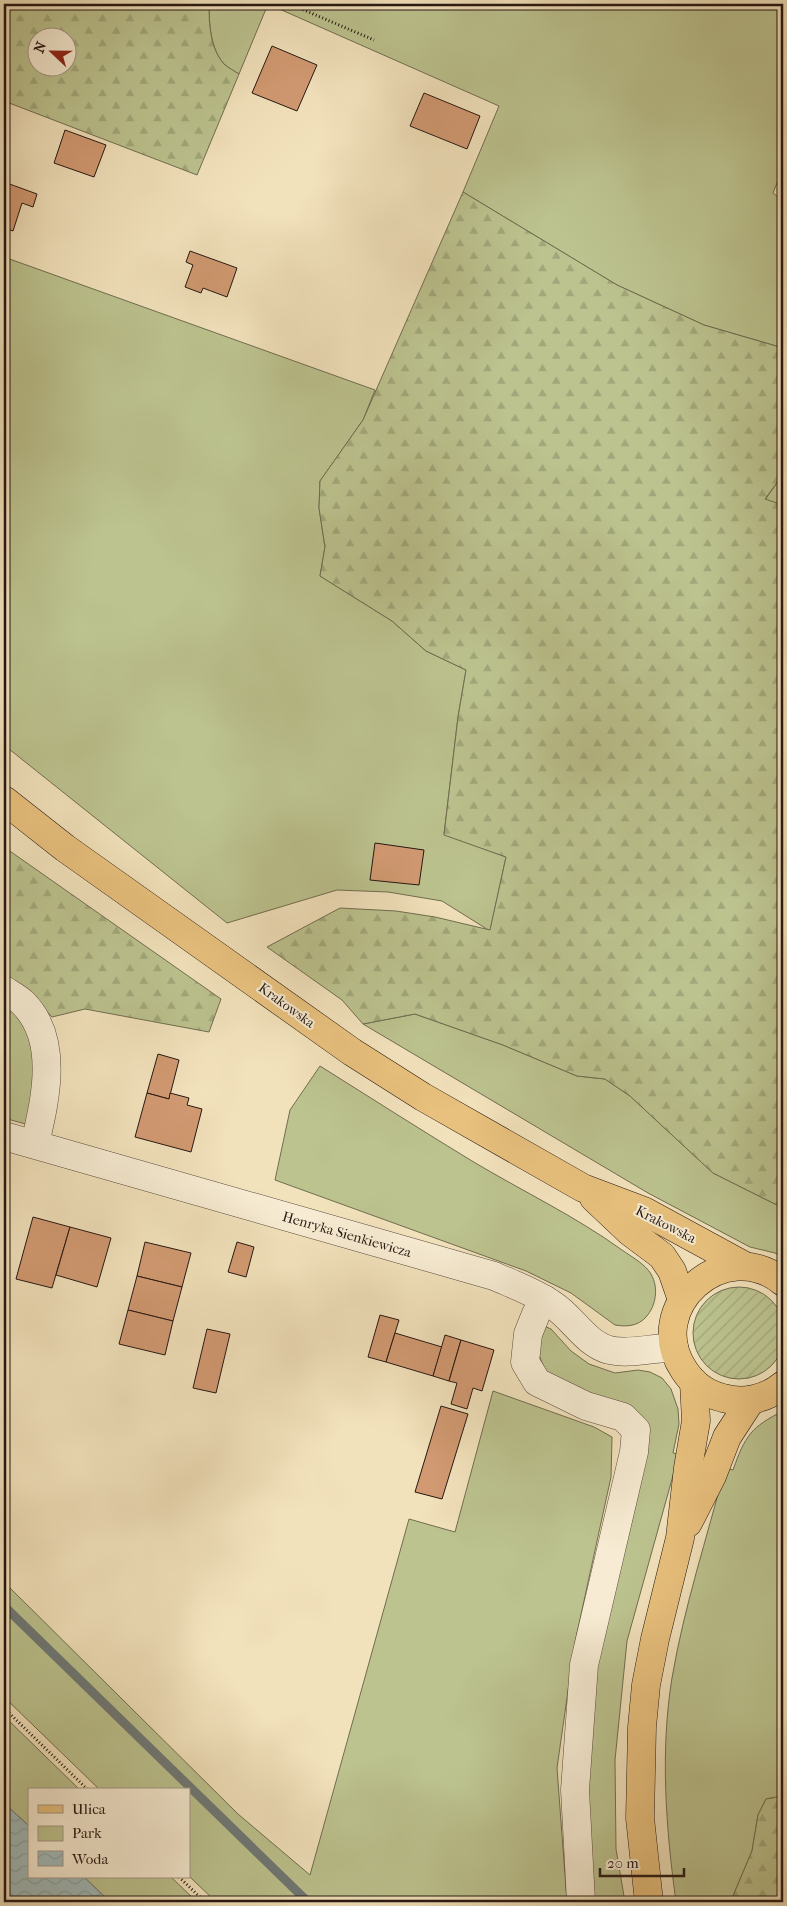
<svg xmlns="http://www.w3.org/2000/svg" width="787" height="1906" viewBox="0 0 787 1906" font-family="'IM FELL French Canon',serif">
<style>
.green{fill:#bcc38f;stroke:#706d50}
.forest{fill:url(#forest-firs);stroke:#706d50;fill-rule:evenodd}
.garden{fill:url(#garden-furrows);stroke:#706d50}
.water{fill:url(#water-waves);stroke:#6f7977}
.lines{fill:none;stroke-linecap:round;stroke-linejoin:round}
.stream{stroke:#6f7977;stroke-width:9}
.building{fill:#d29a72;stroke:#251712}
.minor-casing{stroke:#584a3c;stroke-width:29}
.major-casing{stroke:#251712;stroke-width:29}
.path{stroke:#251712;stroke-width:3;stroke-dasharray:1 2.5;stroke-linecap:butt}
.minor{stroke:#f7ecd3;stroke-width:28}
.major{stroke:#e9c17e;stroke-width:28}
.labels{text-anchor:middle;stroke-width:4;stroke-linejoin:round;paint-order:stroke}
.street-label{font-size:14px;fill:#251712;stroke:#f7ecd3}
</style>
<defs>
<pattern id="forest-firs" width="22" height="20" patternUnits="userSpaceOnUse" patternTransform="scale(1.25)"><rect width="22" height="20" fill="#bcc38f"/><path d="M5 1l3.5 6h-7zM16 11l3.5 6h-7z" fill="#a1a77a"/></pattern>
<pattern id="garden-furrows" width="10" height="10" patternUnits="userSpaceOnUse" patternTransform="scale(1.25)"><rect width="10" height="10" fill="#bcc38f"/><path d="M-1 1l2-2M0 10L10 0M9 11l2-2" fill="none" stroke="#a1a77a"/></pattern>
<pattern id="water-waves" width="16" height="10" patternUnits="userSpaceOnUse" patternTransform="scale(1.25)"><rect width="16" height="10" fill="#a0bbbb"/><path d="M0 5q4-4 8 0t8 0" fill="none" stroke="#8aa0a0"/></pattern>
</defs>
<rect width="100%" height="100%" fill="#f2e2bc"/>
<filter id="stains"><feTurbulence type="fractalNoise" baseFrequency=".004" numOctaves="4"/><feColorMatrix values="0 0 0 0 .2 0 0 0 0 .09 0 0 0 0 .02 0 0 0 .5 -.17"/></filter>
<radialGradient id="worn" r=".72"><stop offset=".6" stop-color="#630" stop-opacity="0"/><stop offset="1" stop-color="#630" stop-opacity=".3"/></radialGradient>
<!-- green -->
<g class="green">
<path d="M 209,4 L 783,4 L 783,168 L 773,193 L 783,201 L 783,348 L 704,325 L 617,285 L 463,192 L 499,106 L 268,4 L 239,74 C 234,71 229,68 225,65 C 210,50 209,23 209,4 Z"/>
<polygon points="4,257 375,390 363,420 320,481 319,508 325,547 320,576 392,621 426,651 466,670 458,717 444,834 506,857 490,931 442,901 388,892 337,890 227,923 4,745"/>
<polygon points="783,466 783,505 765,500 781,477"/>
<polygon points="4,1000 19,1012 38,1049 29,1125 4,1118"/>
<polygon points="415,1014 503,1045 577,1076 605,1079 630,1096 713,1173 783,1208 783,1258 775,1253 750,1247 648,1193 363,1024"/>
<path d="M 320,1066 C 371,1098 421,1130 472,1161 C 522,1191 575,1216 622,1250 C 632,1257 645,1264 651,1274 C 659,1288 656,1306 646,1317 C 638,1326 627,1327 615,1325 L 571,1293 L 526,1271 L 275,1180 L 290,1110 Z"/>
<path d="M 544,1326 L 551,1329 L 571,1351 L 589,1364 L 615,1373 L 638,1370 L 650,1372 L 662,1378 L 671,1389 L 678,1409 L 679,1424 L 673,1453 L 679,1454 L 627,1641 L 615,1760 L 616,1849 L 625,1902 L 591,1902 L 584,1846 L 589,1678 L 642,1446 L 547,1373 C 536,1352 537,1348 544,1326 Z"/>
<polygon points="493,1391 594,1427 612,1437 611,1477 575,1642 557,1768 567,1902 216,1902 189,1876 189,1790 100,1790 4,1697 4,1582 238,1814 310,1875 409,1519 455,1532"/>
<path d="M 783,1411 L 783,1796 L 766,1799 L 758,1815 L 752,1851 L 733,1896 L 736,1902 L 676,1902 C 666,1829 660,1752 672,1678 C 684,1607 707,1538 725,1468 L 733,1470 C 745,1436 751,1427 783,1411 Z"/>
<polygon points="4,1716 80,1790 29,1790 29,1826 4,1803"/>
<polygon points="84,1877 171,1877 197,1902 110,1902"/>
</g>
<!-- forest -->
<g class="forest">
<path d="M 4,4 L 209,4 C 209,23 210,50 225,65 C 229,68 234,71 239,74 L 197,175 L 4,101 ZM 38,38 L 68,38 L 68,68 L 38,68 Z"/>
<polygon points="463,192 617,285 704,325 783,348 783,466 781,477 765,499 783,505 783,1208 713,1173 630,1096 605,1079 577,1076 503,1045 415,1014 363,1024 342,1000 267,947 340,908 396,911 435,917 490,930 506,857 444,835 458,717 466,670 426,651 392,621 320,576 325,547 319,508 320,481 363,420"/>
<polygon points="4,847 221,999 209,1032 85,1009 52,1017 40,1004 4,979"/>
<polygon points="783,1796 783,1902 736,1902 733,1896 752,1851 758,1815 766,1799"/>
</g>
<!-- garden -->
<circle class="garden" cx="739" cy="1333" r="46"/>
<!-- water -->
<polygon class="water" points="4,1803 29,1826 29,1877 84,1877 110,1902 4,1902"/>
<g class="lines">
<!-- stream -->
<polyline class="stream" points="4,1606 308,1902"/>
</g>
<!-- building -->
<g class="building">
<polygon points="272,46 317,65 297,111 252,93"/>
<polygon points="424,93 480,116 467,149 410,126"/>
<polygon points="65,130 106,145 94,177 54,163"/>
<polygon points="4,182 37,194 33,207 22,203 13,231 4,228"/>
<polygon points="190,251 237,268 227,297 203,288 201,293 185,287 193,265 186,262"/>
<polygon points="375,843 424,850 419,885 370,880"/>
<polygon points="158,1054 179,1060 169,1099 147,1093"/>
<polygon points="147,1093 169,1099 170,1093 189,1098 187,1105 202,1109 191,1152 135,1137"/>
<polygon points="33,1217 70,1227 52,1288 16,1279"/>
<polygon points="70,1227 111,1238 97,1287 56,1275"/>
<polygon points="145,1242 191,1253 182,1287 137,1276"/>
<polygon points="237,1242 254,1247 246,1277 228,1272"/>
<polygon points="137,1276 182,1287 173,1321 128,1310"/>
<polygon points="128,1310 173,1321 165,1355 119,1344"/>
<polygon points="380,1315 399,1320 386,1362 368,1357"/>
<polygon points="207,1329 230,1334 216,1393 193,1388"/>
<polygon points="395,1333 442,1347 433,1376 386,1362"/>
<polygon points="445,1335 461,1340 449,1381 433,1376"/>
<polygon points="461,1340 494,1350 482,1391 473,1388 467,1409 451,1404 457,1383 449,1381"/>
<polygon points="441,1406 468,1414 442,1499 415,1492"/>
</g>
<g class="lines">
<!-- minor casing -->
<g class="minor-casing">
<g id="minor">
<path d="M 4,990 C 10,994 18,998 23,1003 C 60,1040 45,1100 35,1144"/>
<path d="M 4,1136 L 494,1276 C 514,1285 535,1292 553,1305 C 573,1318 585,1343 609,1350 C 630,1355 653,1347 674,1348"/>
<polyline points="544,1299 536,1314 528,1334 525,1362 537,1382 586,1406 623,1417 636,1430 634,1452 584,1665 575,1790 581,1902"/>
</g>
</g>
<!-- major casing -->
<g class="major-casing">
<g id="major">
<polyline points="4,800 65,848 352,1052 423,1097 583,1188 644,1211 745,1266"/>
<polyline points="594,1198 630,1232 662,1256 672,1271 682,1300"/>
<path d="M 783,1282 C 725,1234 642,1307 684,1370 C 693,1384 706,1394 723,1398 C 744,1404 766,1399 783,1385"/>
<polyline points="688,1523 712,1476 727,1437 751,1400"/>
<polyline points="649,1902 640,1818 642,1727 646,1685 655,1639 680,1538 688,1468 696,1421 694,1382"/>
</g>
</g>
<!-- path -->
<g class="path">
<polyline points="290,4 374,40"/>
<polyline points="4,1708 88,1790"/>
<polyline points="179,1877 205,1902"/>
</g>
<!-- minor -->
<use href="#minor" class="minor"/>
<!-- major -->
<use href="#major" class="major"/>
</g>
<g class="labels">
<!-- street labels -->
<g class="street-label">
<text transform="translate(287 1005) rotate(36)" y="5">Krakowska</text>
<text transform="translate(666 1224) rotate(27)" y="5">Krakowska</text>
<text transform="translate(347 1234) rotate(16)" y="5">Henryka Sienkiewicza</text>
</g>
</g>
<!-- margin -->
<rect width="787" height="1906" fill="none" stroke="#f2e2bc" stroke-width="20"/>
<rect x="5" y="5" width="777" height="1896" fill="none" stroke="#251712" stroke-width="2.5"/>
<rect x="10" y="10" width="767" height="1886" fill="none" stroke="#251712"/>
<!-- legend -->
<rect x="28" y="1788" width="162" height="90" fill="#f7ecd3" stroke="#a39786"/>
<rect x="38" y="1805" width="25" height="8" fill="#e9c17e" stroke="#a39786"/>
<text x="72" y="1814" font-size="15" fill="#251712">Ulica</text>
<rect x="38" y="1826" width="25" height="15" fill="#bcc38f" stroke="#a39786"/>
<text x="72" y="1838" font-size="15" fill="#251712">Park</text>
<rect x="38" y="1851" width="25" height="15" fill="url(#water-waves)" stroke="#a39786"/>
<text x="72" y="1864" font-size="15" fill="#251712">Woda</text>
<!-- north arrow -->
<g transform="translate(52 52) rotate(292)"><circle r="24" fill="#f7ecd3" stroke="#a39786"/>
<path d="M0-4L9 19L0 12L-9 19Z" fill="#8f2418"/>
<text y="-8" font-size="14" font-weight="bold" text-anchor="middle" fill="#251712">N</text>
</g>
<!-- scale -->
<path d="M600 1868v8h84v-8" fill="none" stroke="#251712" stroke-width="2.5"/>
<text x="607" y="1868" font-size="15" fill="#251712" stroke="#f7ecd3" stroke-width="4" paint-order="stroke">20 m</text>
<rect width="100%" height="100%" filter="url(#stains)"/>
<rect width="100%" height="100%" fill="url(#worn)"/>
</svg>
